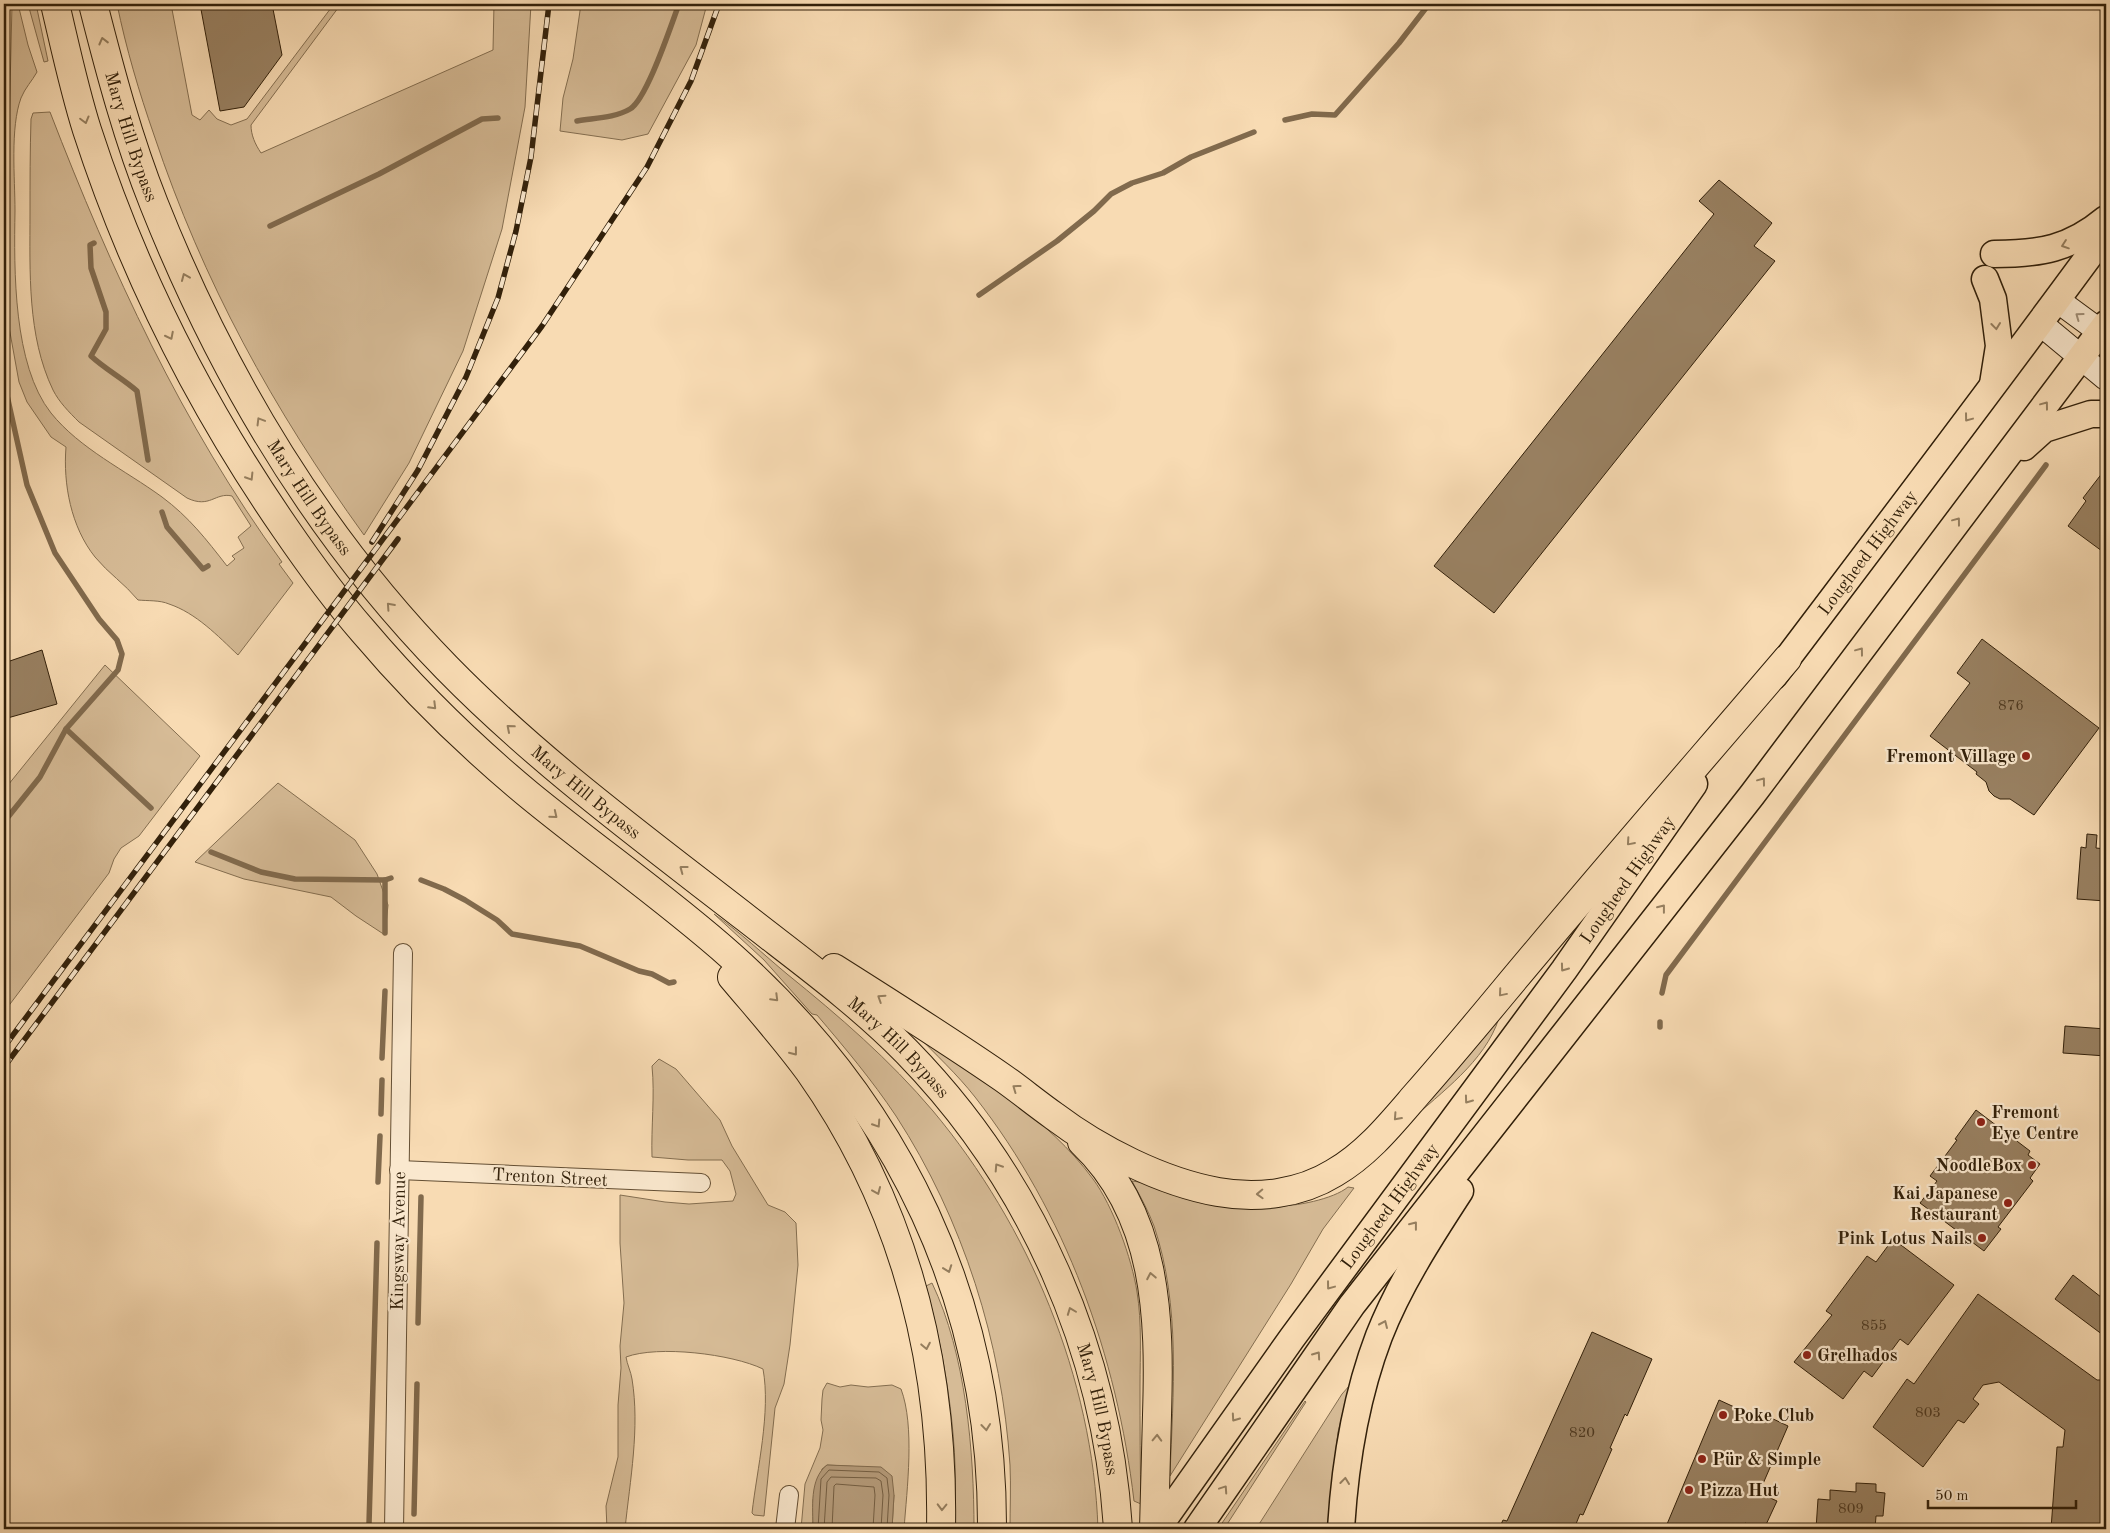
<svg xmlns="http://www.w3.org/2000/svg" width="2110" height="1533" viewBox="0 0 2110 1533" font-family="'Old Standard TT',serif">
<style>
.green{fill:#d6bb96;stroke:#846e50}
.water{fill:#b59b7a;stroke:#816a4d}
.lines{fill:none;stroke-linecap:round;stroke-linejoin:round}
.shore{stroke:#745e42;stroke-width:1}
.stream{stroke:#816a4d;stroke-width:5.5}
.building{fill:#998162;stroke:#32200a}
.street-casing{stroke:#644f34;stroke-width:20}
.secondary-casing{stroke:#32200a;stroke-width:26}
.primary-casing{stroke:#32200a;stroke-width:29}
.highway-casing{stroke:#32200a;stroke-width:30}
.street{stroke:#fae8ce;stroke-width:18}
.secondary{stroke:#fae8ce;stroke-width:24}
.primary{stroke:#f8dbb3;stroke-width:26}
.highway{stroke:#f8dbb3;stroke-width:28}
.rail-casing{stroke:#32200a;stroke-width:5.5}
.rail{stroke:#fae8ce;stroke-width:4;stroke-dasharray:11;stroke-linecap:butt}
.oneway{stroke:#957e5e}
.oneway2{stroke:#a08e76}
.poi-dot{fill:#8f2418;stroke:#fae8ce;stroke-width:2}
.labels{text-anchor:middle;stroke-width:4.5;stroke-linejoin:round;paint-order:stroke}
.number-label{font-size:15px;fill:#4c3820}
.street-label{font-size:18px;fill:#32200a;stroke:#fae8ce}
.poi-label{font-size:18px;font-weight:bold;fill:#32200a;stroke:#fae8ce;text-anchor:start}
</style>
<rect width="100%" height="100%" fill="#f8dbb3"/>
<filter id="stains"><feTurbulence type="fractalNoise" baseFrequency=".004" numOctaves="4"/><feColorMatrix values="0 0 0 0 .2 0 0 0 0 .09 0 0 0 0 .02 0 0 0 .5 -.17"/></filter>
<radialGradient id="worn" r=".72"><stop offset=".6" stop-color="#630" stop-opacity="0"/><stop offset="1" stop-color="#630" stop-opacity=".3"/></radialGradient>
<!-- green -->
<g class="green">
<path d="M 12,4 L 18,4 L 28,45 L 37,72 C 32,81 25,88 21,98 C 10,128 15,178 15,211 C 14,270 13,365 51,413 C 80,449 125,470 162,497 C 189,517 206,539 227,566 L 235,559 L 232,556 L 244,548 L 238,537 L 251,526 L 232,496 C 215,492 210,509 187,498 L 79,422 C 69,412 59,402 53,390 C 27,336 30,271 30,214 C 30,182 30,151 31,119 L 33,113 L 50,112 C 111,270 182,425 282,562 L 279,564 L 293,583 L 238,655 C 218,636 196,613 169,604 C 160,600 148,601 138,600 C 125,584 108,573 95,557 C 71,527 63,484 66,447 L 51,437 L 27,402 L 19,382 L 9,327 L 6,262 Z"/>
<polygon points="28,4 36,4 48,61 44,62"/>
<path d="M 117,4 L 171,4 L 192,115 L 200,120 L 209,110 L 217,119 L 231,125 L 247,119 L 334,4 L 341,4 L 251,125 C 251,135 255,144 261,153 L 493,50 L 494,4 L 531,4 L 525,107 L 502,229 L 463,351 L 409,463 L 364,535 C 273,409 203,282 154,135 C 139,92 126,48 117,4 Z"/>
<polygon points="581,4 707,4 696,45 648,134 622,140 560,131 563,98 573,59"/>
<polygon points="105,665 200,756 139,836 121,848 114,859 109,873 4,1012 4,790"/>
<polygon points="278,783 355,840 377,874 388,905 385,935 356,916 331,897 244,879 195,862"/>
<path d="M 714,914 C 740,932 763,954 787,974 C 839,1016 890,1060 933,1111 C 1029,1226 1093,1378 1098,1529 L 1010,1529 C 1010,1508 1011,1486 1010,1465 C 1002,1343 963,1219 896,1116 C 872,1080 845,1048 817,1015 L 812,1014 L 764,960 Z"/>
<path d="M 1499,1018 C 1485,1062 1441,1092 1409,1122 Z"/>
<path d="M 915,1033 C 978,1076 1048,1118 1093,1179 C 1113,1206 1132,1259 1137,1292 C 1142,1323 1140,1355 1140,1386 C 1140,1426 1140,1465 1141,1504 L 1134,1501 C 1117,1356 1066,1213 975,1097 C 957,1074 935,1054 915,1033 Z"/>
<path d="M 659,1059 L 676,1069 L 720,1120 L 732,1146 L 768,1205 L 785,1212 L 796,1223 L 798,1265 L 790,1345 L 784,1384 L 775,1408 L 764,1516 L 754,1515 L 752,1513 C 757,1469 771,1412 763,1369 C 732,1354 658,1345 626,1357 C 627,1364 631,1372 632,1379 C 640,1428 630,1480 625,1529 L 607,1529 L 606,1506 L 618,1457 L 618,1405 L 621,1368 L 620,1346 L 624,1303 L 620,1243 L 620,1195 L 665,1202 L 689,1204 L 733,1201 L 736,1194 L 730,1171 L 722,1160 L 688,1160 L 652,1157 C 651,1127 655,1096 652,1066 Z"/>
<path d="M 1132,1181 C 1180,1187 1227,1201 1275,1206 C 1294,1207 1334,1199 1348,1187 L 1354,1188 L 1323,1229 L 1291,1284 L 1170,1476 C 1173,1393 1181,1306 1154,1226 C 1148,1210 1140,1196 1132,1181 Z"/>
<path d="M 932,1283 C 966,1354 974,1452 974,1529 L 954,1529 C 960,1447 947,1365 926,1286 Z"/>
<path d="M 827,1383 L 840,1387 L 851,1385 L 868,1387 L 892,1385 L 901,1389 C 915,1426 907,1489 904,1529 L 892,1529 L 894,1495 L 864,1467 L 827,1465 L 822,1469 L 813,1500 L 813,1529 L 801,1529 L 805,1484 L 820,1448 L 823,1430 L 821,1420 L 822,1399 L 823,1390 Z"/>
<polygon points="1350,1385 1338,1432 1327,1529 1256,1529 1342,1394"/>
<polygon points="1305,1401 1306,1402 1224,1529 1218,1529"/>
</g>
<!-- water -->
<path class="water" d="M 827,1465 L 881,1467 L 892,1476 L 894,1495 L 892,1529 L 813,1529 C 813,1508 809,1479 827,1465 Z"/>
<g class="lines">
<!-- shore -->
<g class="shore">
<polyline points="818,1529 821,1479 829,1470 879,1472 887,1478 889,1495 887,1529"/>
<polyline points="824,1529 827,1482 831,1477 876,1478 881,1481 883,1495 881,1529"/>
<polyline points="832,1529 834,1486 836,1484 874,1487 875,1495 873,1529"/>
</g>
<!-- stream -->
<g class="stream">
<polyline points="4,17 4,4"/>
<polyline points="1285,120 1312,114 1335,115 1399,43 1429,4"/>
<path d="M 577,121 C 594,118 615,118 630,109 C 647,99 671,25 679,4"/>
<polyline points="270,226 379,174 482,119 498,118"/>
<path d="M 94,243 L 90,245 L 91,268 L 106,312 L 106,329 L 91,356 C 105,369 122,378 137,391 L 148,460"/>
<polyline points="979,295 1057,241 1094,211 1111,194 1132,183 1163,173 1191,157 1254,132"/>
<polyline points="4,382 27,485 55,553 99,619 117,640 122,654 118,670 66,729 40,777 4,822"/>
<polyline points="162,512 167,527 203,569 208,566"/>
<polyline points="66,729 151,808"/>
<polyline points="211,852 261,872 295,879 385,880 391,878"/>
<polyline points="385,880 385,933"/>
<polyline points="421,880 444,889 465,900 497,920 512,934 580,946 639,971 652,974 669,983 674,982"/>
<polyline points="1662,993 1666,975 2046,465"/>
<polyline points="1660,1027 1660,1022"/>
<polyline points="382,1058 385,991"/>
<polyline points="381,1114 382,1080"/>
<polyline points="378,1182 380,1136"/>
<polyline points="418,1323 421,1197"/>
<polyline points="414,1514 417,1384"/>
<polyline points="369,1524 377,1243"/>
</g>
</g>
<!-- building -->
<g class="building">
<polygon points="200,4 272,4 282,55 244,107 220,111"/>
<polygon points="1719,180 1772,223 1754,246 1775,261 1494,613 1434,566 1714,214 1699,201"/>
<polygon points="2103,472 2106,475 2106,554 2068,526 2086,501 2083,498"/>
<polygon points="1982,639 2099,728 2034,815 2010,799 2000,799 1994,796 1989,791 1986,782 1976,774 1977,772 1930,736 1970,683 1957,673"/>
<polygon points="42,650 57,704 4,719 4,663"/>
<polygon points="2087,834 2097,835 2096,848 2106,849 2106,901 2077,899 2081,847 2086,848"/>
<polygon points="2065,1026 2106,1029 2106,1056 2063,1053"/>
<polygon points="1976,1110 2030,1151 2028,1155 2040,1164 2030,1178 2033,1181 1998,1227 2001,1229 1984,1251 1920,1203 1937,1181 1930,1176 1957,1140 1955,1139"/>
<polygon points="1893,1239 1954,1285 1908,1345 1900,1339 1872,1377 1864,1371 1843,1399 1794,1362 1832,1315 1826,1311 1867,1256 1876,1262"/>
<polygon points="2073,1275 2106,1301 2106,1331 2103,1335 2055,1299"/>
<polygon points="1978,1294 2097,1380 2106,1380 2106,1529 2051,1529 2057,1447 2063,1447 2065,1430 1999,1382 1983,1385 1973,1399 1979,1404 1964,1423 1958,1420 1923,1467 1873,1427 1907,1379 1914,1384"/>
<polygon points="1592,1332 1652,1359 1627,1416 1625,1414 1610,1448 1612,1449 1583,1515 1580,1514 1574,1529 1499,1529 1503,1520 1507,1521"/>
<polygon points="1719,1400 1767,1422 1769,1417 1788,1426 1759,1493 1777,1501 1764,1529 1758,1529 1745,1523 1742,1529 1665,1529"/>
<polygon points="1856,1483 1876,1484 1876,1492 1885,1493 1883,1516 1876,1516 1875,1529 1816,1529 1818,1499 1830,1500 1830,1490 1856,1492"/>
</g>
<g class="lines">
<!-- street casing -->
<g class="street-casing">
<g id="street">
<polyline points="399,1170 701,1183"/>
<polyline points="394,1529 403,953"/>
<polyline points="785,1529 789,1495"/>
</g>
</g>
<!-- secondary casing -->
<g class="secondary-casing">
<g id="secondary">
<polyline points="2057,300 2106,336"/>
<polyline points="2041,324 2106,378"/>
</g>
</g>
<!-- primary casing -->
<g class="primary-casing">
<g id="primary">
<path d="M 1994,254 C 2040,254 2070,249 2106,219"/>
<polyline points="1985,279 1993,299 1999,346 1993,384"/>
<polyline points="2024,447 2044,429 2091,414 2106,414"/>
<path id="s1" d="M 1774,676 C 1885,529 1997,382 2106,233"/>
<path id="s2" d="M 1157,1529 L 1292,1338 L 1564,970 L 1694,784"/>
<polyline points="1197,1529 1352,1305 1752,795 2106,324"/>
<path d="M 1341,1529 C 1345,1463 1355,1399 1379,1336 C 1399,1285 1430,1237 1460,1191"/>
</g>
</g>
<!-- highway casing -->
<g class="highway-casing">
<g id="highway">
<path d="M 55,4 C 65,46 74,89 87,130 C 133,272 200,405 285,528 C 309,563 335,599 363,631 C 413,690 469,745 528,794 C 595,849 667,899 731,956 C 900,1107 993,1302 992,1529"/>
<path id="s3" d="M 93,4 C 110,71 128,139 154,204 C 222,375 318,536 447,668 C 538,761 643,838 746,918 C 801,961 858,1002 907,1052 C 1032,1180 1107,1351 1118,1529"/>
<path d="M 834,968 C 891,1004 948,1040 1003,1078 C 1020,1090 1037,1104 1054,1116 C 1099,1150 1162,1182 1218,1192 C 1257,1199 1300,1194 1334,1173 C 1367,1154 1391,1124 1416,1095 C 1446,1061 1476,1025 1505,990 C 1598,878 1693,769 1787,659"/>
<path d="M 732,977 C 758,1008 785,1038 809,1071 C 905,1207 944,1364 941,1529"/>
<path d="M 1082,1142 C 1158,1214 1160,1318 1157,1415 C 1156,1453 1155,1491 1154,1529"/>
</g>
</g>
<!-- street -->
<use href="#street" class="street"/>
<!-- secondary -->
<use href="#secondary" class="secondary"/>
<!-- primary -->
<use href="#primary" class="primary"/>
<!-- highway -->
<use href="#highway" class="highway"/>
<!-- rail casing -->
<g class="rail-casing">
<g id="rail">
<polyline points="372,542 418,470 466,377 498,298 516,231 531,157 549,4"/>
<polyline points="4,1047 542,326 647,167 691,81 719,4"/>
<polyline points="4,1067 398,539"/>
</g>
</g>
<!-- rail -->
<use href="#rail" class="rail"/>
</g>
<!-- one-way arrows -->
<defs><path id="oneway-chevron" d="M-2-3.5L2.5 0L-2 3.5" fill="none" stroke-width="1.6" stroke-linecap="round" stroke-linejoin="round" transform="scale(1.25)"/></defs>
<g class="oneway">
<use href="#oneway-chevron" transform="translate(103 41) rotate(-104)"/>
<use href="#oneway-chevron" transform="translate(85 120) rotate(75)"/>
<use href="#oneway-chevron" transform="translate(2065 245) rotate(161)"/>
<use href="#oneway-chevron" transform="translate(185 277) rotate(-113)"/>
<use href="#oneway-chevron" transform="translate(1996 326) rotate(83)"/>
<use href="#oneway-chevron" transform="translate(170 336) rotate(63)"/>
<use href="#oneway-chevron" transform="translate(2045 405) rotate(-53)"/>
<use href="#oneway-chevron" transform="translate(1968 418) rotate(127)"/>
<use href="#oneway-chevron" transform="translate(260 421) rotate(-121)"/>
<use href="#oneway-chevron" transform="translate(250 477) rotate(58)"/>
<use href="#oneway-chevron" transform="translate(1957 521) rotate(-53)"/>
<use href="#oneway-chevron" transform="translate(390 606) rotate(-132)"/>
<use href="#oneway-chevron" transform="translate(1860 651) rotate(-53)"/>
<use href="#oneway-chevron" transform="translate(433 706) rotate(45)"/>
<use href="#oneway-chevron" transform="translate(510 728) rotate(-139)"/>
<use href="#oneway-chevron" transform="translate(1762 781) rotate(-53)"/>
<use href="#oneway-chevron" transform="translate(554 815) rotate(39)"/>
<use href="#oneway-chevron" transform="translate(1630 842) rotate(131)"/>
<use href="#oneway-chevron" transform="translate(683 869) rotate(-143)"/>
<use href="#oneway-chevron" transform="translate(1662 908) rotate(-52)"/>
<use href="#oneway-chevron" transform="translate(1564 968) rotate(126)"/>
<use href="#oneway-chevron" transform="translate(1502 993) rotate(130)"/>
<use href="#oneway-chevron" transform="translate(775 998) rotate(45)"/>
<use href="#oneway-chevron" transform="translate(881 998) rotate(-147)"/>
<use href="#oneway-chevron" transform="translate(794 1052) rotate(52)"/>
<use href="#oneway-chevron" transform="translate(1016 1088) rotate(-144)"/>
<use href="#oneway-chevron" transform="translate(1468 1100) rotate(126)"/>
<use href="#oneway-chevron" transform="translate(1397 1117) rotate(132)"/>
<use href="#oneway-chevron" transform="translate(877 1124) rotate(57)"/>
<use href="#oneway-chevron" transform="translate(998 1167) rotate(-123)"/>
<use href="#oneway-chevron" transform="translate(877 1191) rotate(67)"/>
<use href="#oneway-chevron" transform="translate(1260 1194) rotate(178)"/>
<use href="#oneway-chevron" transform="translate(1414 1225) rotate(-52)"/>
<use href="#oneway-chevron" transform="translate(948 1269) rotate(70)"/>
<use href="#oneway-chevron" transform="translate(1151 1276) rotate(-101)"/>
<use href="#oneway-chevron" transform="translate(1330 1286) rotate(127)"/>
<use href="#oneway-chevron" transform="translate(1071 1311) rotate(-111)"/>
<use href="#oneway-chevron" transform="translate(1384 1324) rotate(-66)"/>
<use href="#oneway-chevron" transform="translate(926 1346) rotate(79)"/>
<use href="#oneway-chevron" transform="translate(1317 1355) rotate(-55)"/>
<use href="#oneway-chevron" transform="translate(1235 1418) rotate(125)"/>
<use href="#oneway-chevron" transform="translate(986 1427) rotate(84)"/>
<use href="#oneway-chevron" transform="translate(1157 1438) rotate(-88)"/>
<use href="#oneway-chevron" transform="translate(1345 1481) rotate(-83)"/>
<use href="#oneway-chevron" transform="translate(1224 1489) rotate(-56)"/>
<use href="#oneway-chevron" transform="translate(942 1507) rotate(91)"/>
</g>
<use class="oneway2" href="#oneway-chevron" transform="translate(2079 316) rotate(-144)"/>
<!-- markers -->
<g class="poi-dot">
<circle cx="2026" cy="756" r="5"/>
<circle cx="1981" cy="1122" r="5"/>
<circle cx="2032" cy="1165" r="5"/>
<circle cx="2008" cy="1203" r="5"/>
<circle cx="1982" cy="1238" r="5"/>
<circle cx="1807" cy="1355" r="5"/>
<circle cx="1723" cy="1415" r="5"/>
<circle cx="1702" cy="1459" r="5"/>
<circle cx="1689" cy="1490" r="5"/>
</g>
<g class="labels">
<!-- number labels -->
<g class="number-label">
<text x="2011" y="710">876</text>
<text x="1874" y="1330">855</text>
<text x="1928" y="1417">803</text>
<text x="1582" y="1437">820</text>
<text x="1851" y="1513">809</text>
</g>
<!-- street labels -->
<g class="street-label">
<text dy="6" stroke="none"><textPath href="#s3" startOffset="138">Mary Hill Bypass</textPath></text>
<text dy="6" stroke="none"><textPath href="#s3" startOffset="542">Mary Hill Bypass</textPath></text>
<text dy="6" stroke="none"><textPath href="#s1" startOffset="155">Lougheed Highway</textPath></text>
<text dy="6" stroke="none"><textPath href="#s3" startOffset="948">Mary Hill Bypass</textPath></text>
<text dy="6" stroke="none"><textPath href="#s2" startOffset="802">Lougheed Highway</textPath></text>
<text dy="6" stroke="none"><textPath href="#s3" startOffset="1352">Mary Hill Bypass</textPath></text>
<text transform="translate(550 1177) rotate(3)" y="6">Trenton Street</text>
<text dy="6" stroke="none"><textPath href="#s2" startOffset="398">Lougheed Highway</textPath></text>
<text transform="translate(398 1241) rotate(-89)" y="6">Kingsway Avenue</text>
<text dy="6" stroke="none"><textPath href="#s3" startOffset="1772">Mary Hill Bypass</textPath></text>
</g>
<!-- poi labels -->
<g class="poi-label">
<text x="2016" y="762" text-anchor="end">Fremont Village</text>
<text x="1991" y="1118">Fremont<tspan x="1991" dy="21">Eye Centre</tspan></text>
<text x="2022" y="1171" text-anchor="end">NoodleBox</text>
<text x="1998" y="1199" text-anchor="end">Kai Japanese<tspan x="1998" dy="21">Restaurant</tspan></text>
<text x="1972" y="1244" text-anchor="end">Pink Lotus Nails</text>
<text x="1817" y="1361">Grelhados</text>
<text x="1733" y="1421">Poke Club</text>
<text x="1712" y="1465">Pür &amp; Simple</text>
<text x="1699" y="1496">Pizza Hut</text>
</g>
</g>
<!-- margin -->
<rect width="2110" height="1533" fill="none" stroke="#f8dbb3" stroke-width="20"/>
<rect x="5" y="5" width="2100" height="1523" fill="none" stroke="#32200a" stroke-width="2.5"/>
<rect x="10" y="10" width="2090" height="1513" fill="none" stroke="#32200a"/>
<!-- scale -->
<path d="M1928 1500v8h148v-8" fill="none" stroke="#32200a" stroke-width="2.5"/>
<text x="1935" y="1500" font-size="15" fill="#32200a" stroke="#fae8ce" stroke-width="4" paint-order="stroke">50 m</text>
<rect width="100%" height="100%" filter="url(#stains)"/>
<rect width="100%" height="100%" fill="url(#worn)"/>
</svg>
